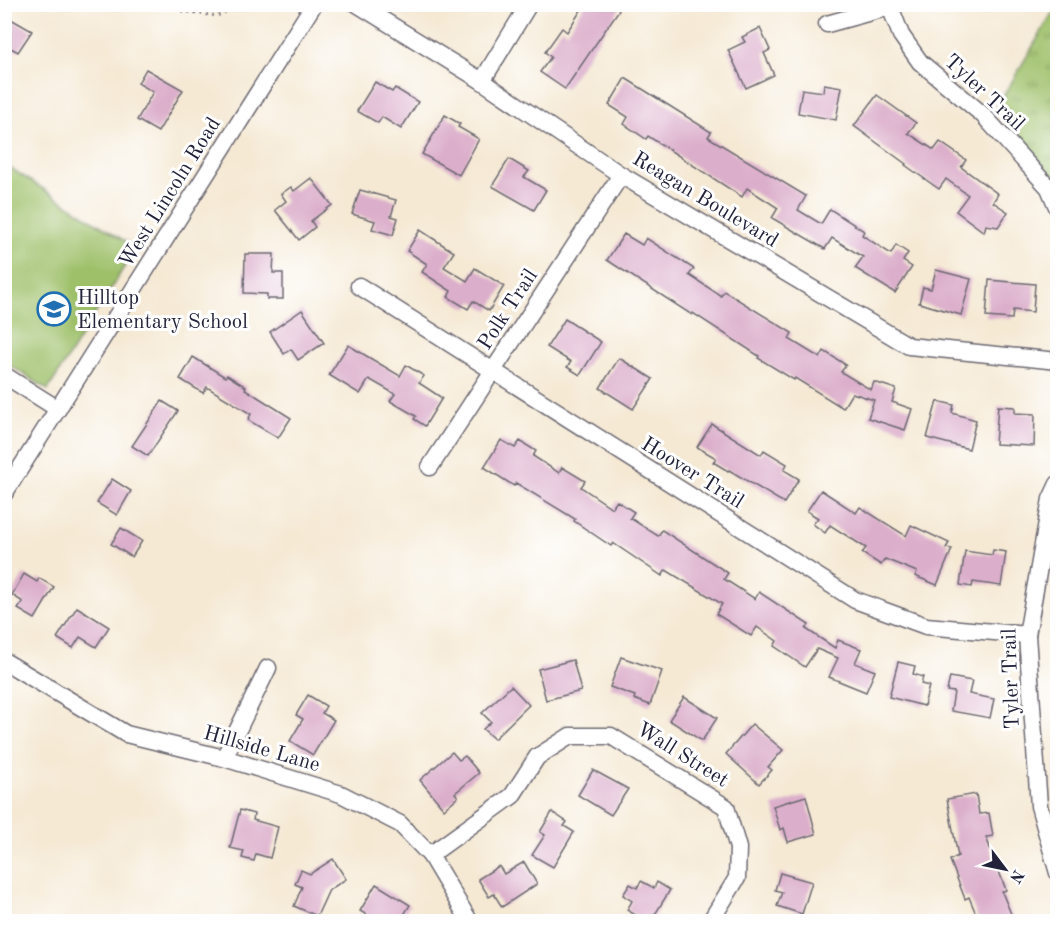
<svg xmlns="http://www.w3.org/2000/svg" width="1062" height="926" viewBox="0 0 1062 926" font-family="'Old Standard TT',serif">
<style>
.grass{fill:#9ec069;stroke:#607152;stroke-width:1.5}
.park{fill:url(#park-tufts);stroke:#607152;stroke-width:1.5}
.building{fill:#dbaecb}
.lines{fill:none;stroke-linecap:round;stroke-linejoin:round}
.minor-casing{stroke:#6c6871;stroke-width:19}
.path{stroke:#6c6871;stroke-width:3;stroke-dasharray:1.5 4.5;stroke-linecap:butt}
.minor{stroke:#fff;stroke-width:16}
.labels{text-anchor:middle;stroke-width:6;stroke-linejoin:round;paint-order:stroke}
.street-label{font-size:21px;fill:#22223b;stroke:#fff}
.poi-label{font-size:21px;fill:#22223b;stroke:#fff;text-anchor:start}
</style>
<defs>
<pattern id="park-tufts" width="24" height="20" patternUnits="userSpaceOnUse" patternTransform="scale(1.5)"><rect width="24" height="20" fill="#9ec069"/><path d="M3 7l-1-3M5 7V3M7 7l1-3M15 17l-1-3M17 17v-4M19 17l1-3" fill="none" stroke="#809c58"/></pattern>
</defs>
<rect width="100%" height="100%" fill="#fff"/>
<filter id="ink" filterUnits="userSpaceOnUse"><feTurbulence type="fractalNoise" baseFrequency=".0167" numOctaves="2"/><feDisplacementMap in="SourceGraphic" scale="12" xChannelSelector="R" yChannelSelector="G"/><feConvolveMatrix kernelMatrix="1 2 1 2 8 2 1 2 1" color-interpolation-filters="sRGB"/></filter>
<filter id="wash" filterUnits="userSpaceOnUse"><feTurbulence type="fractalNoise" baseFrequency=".008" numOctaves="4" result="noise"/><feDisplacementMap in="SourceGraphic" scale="24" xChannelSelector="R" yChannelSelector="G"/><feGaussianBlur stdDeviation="1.35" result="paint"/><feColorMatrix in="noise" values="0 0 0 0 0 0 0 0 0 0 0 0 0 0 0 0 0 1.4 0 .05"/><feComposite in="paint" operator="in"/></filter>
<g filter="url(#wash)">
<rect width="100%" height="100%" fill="#f5e9d4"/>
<!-- grass -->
<polygon class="grass" points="4,164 136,248 48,390 5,362"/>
<!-- park -->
<polygon class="park" points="1057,5 1057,182 997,107"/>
<g id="blocks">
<!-- building -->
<g class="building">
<polygon points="585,4 623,4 565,89 540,72 551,57 545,52 562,28 567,32"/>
<polygon points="4,15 32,31 18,52 4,44"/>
<polygon points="760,28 770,50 764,53 774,75 746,88 728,50 745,42 742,37"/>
<polygon points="146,69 183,90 158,132 137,120 153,92 138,83"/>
<polygon points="625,78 711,132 708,137 806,196 798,210 821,224 830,209 864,231 862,235 891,254 896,245 908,253 903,261 912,267 895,293 855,268 863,257 832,238 825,249 772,218 778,208 747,188 742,197 648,136 646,139 624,124 628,117 609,105"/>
<polygon points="375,82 392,92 395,88 418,102 401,129 382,117 378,123 357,111"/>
<polygon points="824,84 842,87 836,120 798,113 802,89 823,92"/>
<polygon points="877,95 916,123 908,133 934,150 940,142 966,160 961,167 998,194 993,202 1008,212 998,227 986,225 984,232 956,211 968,195 946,179 939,189 905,165 906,164 854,126"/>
<polygon points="445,115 460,124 458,127 479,139 459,175 422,154"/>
<polygon points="509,159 529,171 524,177 546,190 534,210 492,186"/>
<polygon points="311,178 332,205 311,221 315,227 299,240 275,210 286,201 281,194 291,187 294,191"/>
<polygon points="360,190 396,200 391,216 398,218 393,235 372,229 375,221 352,214"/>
<polygon points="420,230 454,252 444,267 467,281 475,268 504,286 489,311 473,301 468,309 448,297 451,291 422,272 427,264 407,251"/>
<polygon points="624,234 642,245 646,238 694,269 689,275 721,296 724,291 792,333 789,339 820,358 824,351 846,365 841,372 871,390 874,382 896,389 892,402 912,409 905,430 868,418 874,400 852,393 843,408 795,378 794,380 758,358 759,356 693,313 692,315 607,260"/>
<polygon points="245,254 274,254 273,273 283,273 283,299 267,299 267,294 244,293"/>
<polygon points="936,270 971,279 961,315 919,303 923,287 931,289"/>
<polygon points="989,280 1035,284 1033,312 1013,310 1012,319 986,317"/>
<polygon points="302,310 324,343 298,360 291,349 284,354 270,332"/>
<polygon points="565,319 601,342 580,375 567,367 571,362 547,347"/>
<polygon points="348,345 400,376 406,365 424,376 419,383 442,398 425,426 414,419 416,416 390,401 395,394 369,379 360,394 329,375"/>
<polygon points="193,357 225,377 227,375 246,387 245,389 291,418 278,438 248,420 251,414 207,387 203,393 180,379"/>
<polygon points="619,358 653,379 633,409 600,388"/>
<polygon points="162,401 178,411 148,456 132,446"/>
<polygon points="937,401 954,405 952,413 976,420 969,449 927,438"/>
<polygon points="998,406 1015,407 1015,413 1035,414 1034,446 995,444"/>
<polygon points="712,424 761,455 764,450 787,464 784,470 799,479 784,503 729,470 728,471 713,462 716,458 697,447"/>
<polygon points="501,440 515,448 520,441 536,451 533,456 559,473 562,467 585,481 581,487 612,508 617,501 634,512 630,518 658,536 662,530 728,573 724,579 755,599 759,592 809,625 806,629 835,648 838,640 861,649 855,663 875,671 866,692 829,677 838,658 817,649 805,667 774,646 777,641 757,627 751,636 716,614 722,604 666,570 662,576 613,543 611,546 574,521 575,519 516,483 514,486 484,467"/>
<polygon points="112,479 131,491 117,515 97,503"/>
<polygon points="821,490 856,513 860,507 906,536 911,525 949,543 946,548 952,549 937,585 915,576 917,572 885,559 881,565 862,553 866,548 830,525 825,533 813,524 818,518 807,511"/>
<polygon points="121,528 142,541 132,557 111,544"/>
<polygon points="993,550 1006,552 1001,586 973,582 972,587 960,585 965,551 992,555"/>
<polygon points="24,574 37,582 39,578 54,587 35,619 18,609 23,602 12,595"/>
<polygon points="77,607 109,627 96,647 80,637 73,648 57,638"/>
<polygon points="621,657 662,671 650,705 634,699 635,696 610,687"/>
<polygon points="573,660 581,691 546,700 538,669"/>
<polygon points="898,662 915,666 913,674 923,677 921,684 929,686 924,706 889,697"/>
<polygon points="950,677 972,681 969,694 994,699 990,718 951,711 954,692 947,691"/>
<polygon points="511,686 529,705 494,739 483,729 491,722 482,713"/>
<polygon points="308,695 326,706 322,713 334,720 313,755 290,741 303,719 296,715"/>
<polygon points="684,697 717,718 702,741 669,720"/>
<polygon points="752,724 783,750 768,767 772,770 759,784 726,754"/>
<polygon points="452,752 459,760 465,756 479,773 455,793 458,797 444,809 420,780"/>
<polygon points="593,770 628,789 611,815 578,795"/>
<polygon points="976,794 979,814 989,813 993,836 986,837 1006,890 1002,892 1014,921 979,921 969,897 965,899 950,860 958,856 947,799"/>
<polygon points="806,796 816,834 788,842 784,828 780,830 773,806"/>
<polygon points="240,810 254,814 253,820 278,827 270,858 256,854 254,861 242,858 244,851 230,848"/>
<polygon points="552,812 567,822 564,826 574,832 553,867 532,855 545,835 540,832"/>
<polygon points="333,859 346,879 329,890 317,916 294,906 302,887 295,884 301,870 310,874"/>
<polygon points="524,862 537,884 502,907 494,894 489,897 478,879 499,866 504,874"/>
<polygon points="780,873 812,882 802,914 777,906 782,892 775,890"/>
<polygon points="641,881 654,888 657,882 670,890 651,921 645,921 627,910 632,901 623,895 630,884 637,888"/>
<polygon points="376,884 410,905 400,921 377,921 360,911"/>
</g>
</g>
</g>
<g filter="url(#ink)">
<use href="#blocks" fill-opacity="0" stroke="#6c6871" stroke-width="1.5"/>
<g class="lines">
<!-- minor casing -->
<g class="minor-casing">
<g id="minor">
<polyline points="357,4 482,81 621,175 909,346 1058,361"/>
<polyline points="889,4 901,35 920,62 983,115 1049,188 1058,209"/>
<polyline points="827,24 889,7"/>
<polyline points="482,81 529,4"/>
<polyline points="359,286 855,600 926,626 1027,635"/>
<polyline points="4,375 58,409"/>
<polyline points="430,467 621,175"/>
<polyline points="1058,484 1051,499 1027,635 1039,806 1058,873"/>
<polyline points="4,494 314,4"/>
<polyline points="4,661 126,734 224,758 341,794 400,824 430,855 470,922"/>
<polyline points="224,758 268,668"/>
<polyline points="430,855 512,796 537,757 570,736 611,736 726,807 738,848 737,878 710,922"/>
</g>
</g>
<!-- path -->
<polyline class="path" points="173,4 182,11 217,16 244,4"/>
<!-- minor -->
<use href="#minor" class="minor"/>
</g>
</g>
<!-- icons -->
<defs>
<g id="school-ring" transform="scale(1.725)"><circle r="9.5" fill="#fff" stroke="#1f6fb2" stroke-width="1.5"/><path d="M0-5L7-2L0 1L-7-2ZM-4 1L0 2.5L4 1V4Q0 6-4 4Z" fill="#1f6fb2"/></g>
</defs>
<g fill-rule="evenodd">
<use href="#school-ring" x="54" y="309"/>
</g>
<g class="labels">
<!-- street labels -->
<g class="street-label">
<text transform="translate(985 92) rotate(43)" y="7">Tyler Trail</text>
<text transform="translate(169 192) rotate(-58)" y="7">West Lincoln Road</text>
<text transform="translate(706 199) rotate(31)" y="7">Reagan Boulevard</text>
<text transform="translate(507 309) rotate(-57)" y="7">Polk Trail</text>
<text transform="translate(693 472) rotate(32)" y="7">Hoover Trail</text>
<text transform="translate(1010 679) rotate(-92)" y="7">Tyler Trail</text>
<text transform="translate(262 748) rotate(16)" y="7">Hillside Lane</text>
<text transform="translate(683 754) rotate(32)" y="7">Wall Street</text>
</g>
<!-- poi labels -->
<g class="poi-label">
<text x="77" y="304">Hilltop<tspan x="77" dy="24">Elementary School</tspan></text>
</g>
</g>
<!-- margin -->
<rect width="1062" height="926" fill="none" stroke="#fff" stroke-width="24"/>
<!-- north arrow -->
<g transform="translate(1005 869) rotate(122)" stroke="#ffffff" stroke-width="4.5" paint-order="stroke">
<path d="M0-4.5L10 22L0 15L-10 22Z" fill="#22223b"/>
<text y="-9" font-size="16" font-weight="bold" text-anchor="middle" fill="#22223b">N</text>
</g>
</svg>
